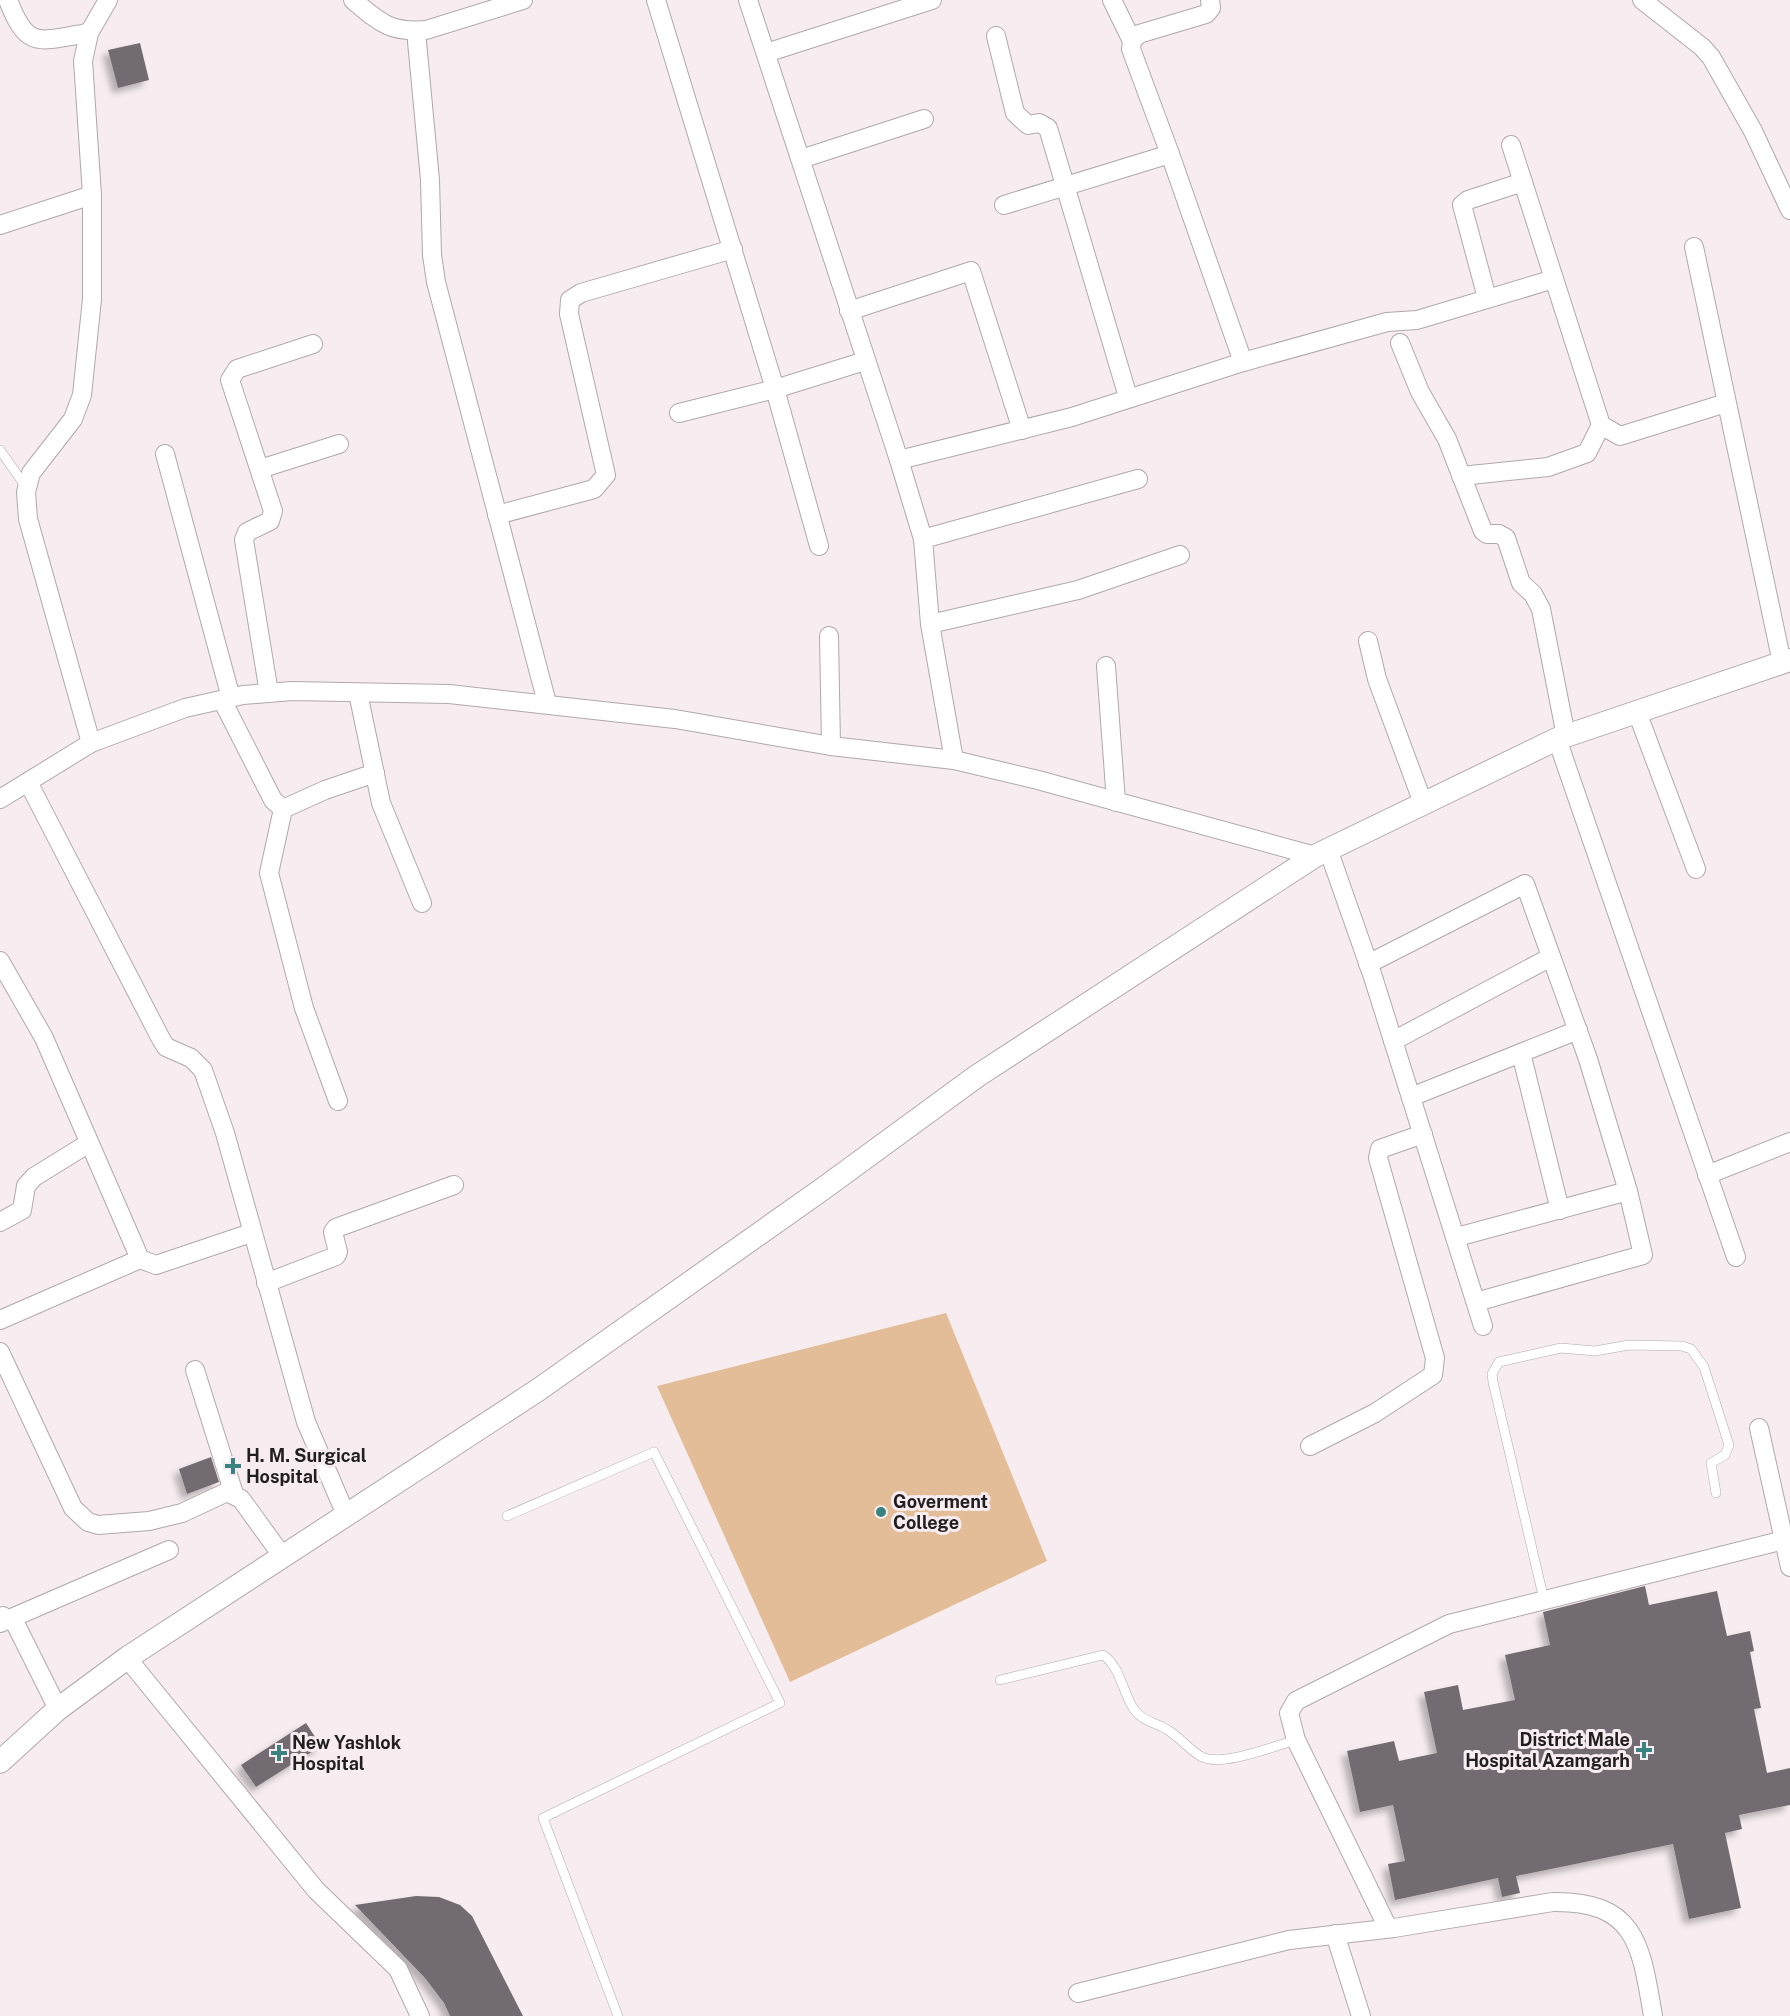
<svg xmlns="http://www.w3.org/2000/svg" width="1790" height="2016" viewBox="0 0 1790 2016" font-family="'Public Sans',sans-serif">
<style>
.green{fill:#e3bd98}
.building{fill:#726c72;filter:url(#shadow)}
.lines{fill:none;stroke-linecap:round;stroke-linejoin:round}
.service-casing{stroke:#b0a8aa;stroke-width:10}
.minor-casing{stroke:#b0a8aa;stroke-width:20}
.tertiary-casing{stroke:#b0a8aa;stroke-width:24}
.service{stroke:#fff;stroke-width:9}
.minor{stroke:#fff;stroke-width:18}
.tertiary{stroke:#fff;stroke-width:22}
.poi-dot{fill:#3b8381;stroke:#f7edf0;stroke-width:2}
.labels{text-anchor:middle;stroke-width:6;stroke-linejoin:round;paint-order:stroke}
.poi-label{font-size:18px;font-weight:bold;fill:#221f20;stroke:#f7edf0;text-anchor:start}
</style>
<defs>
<filter id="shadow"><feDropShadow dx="-5.5" dy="5.5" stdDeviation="3" flood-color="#0004"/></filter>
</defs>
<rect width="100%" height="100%" fill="#f7edf0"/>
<!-- green -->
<polygon class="green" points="946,1313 1047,1561 790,1682 657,1386"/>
<!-- building -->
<g class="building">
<polygon points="140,43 149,80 118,88 108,50"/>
<polygon points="211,1457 219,1482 187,1494 179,1469"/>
<polygon points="1645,1586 1649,1605 1717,1591 1727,1636 1750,1631 1754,1651 1750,1652 1761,1708 1754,1709 1767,1773 1790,1768 1790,1805 1739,1815 1742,1829 1725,1833 1741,1908 1689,1919 1673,1844 1516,1876 1520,1893 1502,1897 1498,1878 1395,1900 1388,1864 1405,1861 1393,1805 1360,1812 1347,1751 1394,1741 1399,1761 1437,1753 1424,1692 1458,1685 1463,1710 1515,1700 1505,1655 1550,1645 1543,1612"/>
<polygon points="306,1723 321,1746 256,1787 241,1765"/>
<polygon points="416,1896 439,1897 460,1905 472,1916 523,2016 450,2016 444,2003 425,1978 355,1905"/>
</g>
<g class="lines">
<!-- service casing -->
<g class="service-casing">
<g id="service">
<polyline points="0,450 26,487"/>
<polyline points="507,1516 654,1452 780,1703 543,1818 618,2016"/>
<polyline points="1544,1600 1493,1382 1492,1374 1499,1362 1561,1348 1595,1351 1629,1345 1682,1346 1691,1349 1704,1367 1729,1445 1725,1455 1711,1463 1716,1493"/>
<path d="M 1000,1680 L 1103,1655 C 1119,1665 1123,1691 1132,1706 C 1140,1721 1153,1721 1166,1729 C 1179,1736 1189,1750 1202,1757 C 1223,1767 1274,1746 1296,1740"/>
</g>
</g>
<!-- minor casing -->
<g class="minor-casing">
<g id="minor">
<path d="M 8,0 C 28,52 39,40 89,33"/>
<path d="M 353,0 C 379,22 390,33 426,30 L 523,0"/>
<polyline points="656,0 775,389 819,546"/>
<polyline points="748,0 899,460 923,539 930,624 954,760"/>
<polyline points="1112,0 1132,41"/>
<polyline points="1642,0 1702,47 1711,57 1753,131 1790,210"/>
<polyline points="416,31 430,180 432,255 436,282 547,703"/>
<polyline points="996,36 1015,113 1028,125 1039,123 1048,128 1128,397"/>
<polyline points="766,53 932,0"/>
<polyline points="1511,145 1601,425 1620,436 1726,403"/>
<polyline points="1170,154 1131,49 1132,41 1139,34 1206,14 1211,8 1210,0"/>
<polyline points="801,159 924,119"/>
<polyline points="1004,205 1170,154 1243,362"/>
<polyline points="0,225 92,195"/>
<polyline points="1694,247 1782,663"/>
<polyline points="1487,298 1462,205 1468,200 1523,182"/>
<polyline points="849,311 971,271 1022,430"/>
<polyline points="1400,343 1420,392 1447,439 1483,531 1487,534 1499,534 1506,538 1521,583 1533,594 1541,609 1566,736"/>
<polyline points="679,413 775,389 865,361"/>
<polyline points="165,454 231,698"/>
<polyline points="899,460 1072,417 1243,362 1387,322 1417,320 1554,279"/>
<polyline points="260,469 339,444"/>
<polyline points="1461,476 1548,467 1587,453 1601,425"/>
<polyline points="497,515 594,489 606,475 569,314 570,300 581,293 733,249"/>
<polyline points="923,539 1138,479"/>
<polyline points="930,624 1078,590 1180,555"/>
<polyline points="829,636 831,746"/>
<polyline points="1368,641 1377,679 1423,803"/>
<polyline points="1106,666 1116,802"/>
<polyline points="269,693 244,540 247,532 270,521 273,511 230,380 237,369 313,344"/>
<polyline points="358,693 381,803 422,903"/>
<polyline points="222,700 273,800 283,809 325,790 375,773"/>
<polyline points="1637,712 1696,869"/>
<polyline points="1557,739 1736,1257"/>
<polyline points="91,743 28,519 26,492 31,473 73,419 82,395 92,299 92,195 83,61 89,33 108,0"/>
<polyline points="28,782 161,1039 166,1047 191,1058 203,1070 225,1133 306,1422 346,1515"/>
<polyline points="0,799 91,743 185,708 243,695 292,691 449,694 675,719 831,746 954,760 1038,780 1315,856"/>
<polyline points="283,809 269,873 304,1008 338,1101"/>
<polyline points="1328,849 1373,977 1483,1326"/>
<polyline points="0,961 44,1038 140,1259 156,1265 251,1233"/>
<polyline points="1368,964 1525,884 1588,1059 1628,1191 1457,1237"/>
<polyline points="1393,1041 1551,957"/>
<polyline points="1521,1053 1560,1210"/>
<polyline points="1411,1097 1578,1030"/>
<polyline points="1707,1175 1790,1142"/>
<polyline points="0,1222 22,1210 26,1186 34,1177 89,1143"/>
<polyline points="266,1283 336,1256 338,1252 333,1232 336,1228 454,1185"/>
<polyline points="1476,1302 1643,1255 1628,1191"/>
<polyline points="0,1320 140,1259"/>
<polyline points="0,1352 73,1508 88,1522 98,1525 149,1521 182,1513 227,1492 241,1499 283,1557"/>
<polyline points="195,1370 234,1494"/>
<polyline points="1759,1428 1790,1567"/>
<polyline points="1310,1446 1375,1413 1433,1375 1435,1358 1378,1158 1380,1149 1423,1134"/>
<polyline points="3,1616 7,1620 13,1619 58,1709"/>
<polyline points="0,1623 169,1550"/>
<polyline points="127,1658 316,1890 398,1969 420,2016"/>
<polyline points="1388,1928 1296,1740 1289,1713 1296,1701 1449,1624 1784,1540"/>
<polyline points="1335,1934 1361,2016"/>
<path d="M 1078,1993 L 1289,1940 L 1394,1928 L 1553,1902 C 1637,1901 1641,1946 1653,2016"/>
</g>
</g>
<!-- tertiary casing -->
<g class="tertiary-casing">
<polyline id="tertiary" points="0,1762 58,1709 127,1658 538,1390 824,1188 977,1076 1315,856 1557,739 1790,660"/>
</g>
<!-- service -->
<use href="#service" class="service"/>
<!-- minor -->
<use href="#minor" class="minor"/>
<!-- tertiary -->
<use href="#tertiary" class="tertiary"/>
</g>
<!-- markers -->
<g class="poi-dot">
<path d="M230 1457h6v6h6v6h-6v6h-6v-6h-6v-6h6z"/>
<circle cx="881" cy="1512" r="6"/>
<path d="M1641 1741h6v6h6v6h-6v6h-6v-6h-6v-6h6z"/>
<path d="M276 1744h6v6h6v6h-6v6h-6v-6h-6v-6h6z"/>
</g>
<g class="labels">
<!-- poi labels -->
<g class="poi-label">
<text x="246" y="1462">H. M. Surgical<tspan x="246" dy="21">Hospital</tspan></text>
<text x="893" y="1508">Goverment<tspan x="893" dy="21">College</tspan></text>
<text x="1630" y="1746" text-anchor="end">District Male<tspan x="1630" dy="21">Hospital Azamgarh</tspan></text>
<text x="292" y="1749">New Yashlok<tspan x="292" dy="21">Hospital</tspan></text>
</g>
</g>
</svg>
